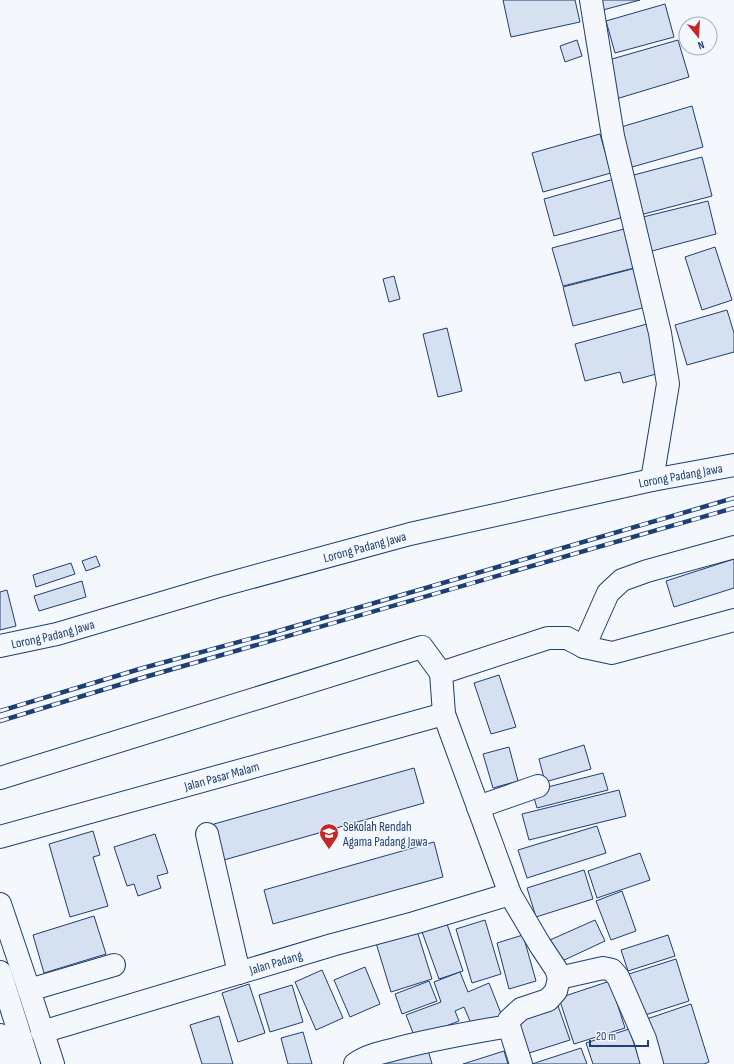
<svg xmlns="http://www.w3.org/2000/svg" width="734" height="1064" viewBox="0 0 734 1064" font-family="'Sofia Sans Condensed',sans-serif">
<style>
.building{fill:#d5e0f0;stroke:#1d3f73}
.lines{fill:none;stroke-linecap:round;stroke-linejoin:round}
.minor-casing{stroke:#1d3f73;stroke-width:24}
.minor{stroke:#f4f7fb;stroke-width:22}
.rail-casing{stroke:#1d3f73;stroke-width:4.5}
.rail{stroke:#f4f7fb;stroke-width:3;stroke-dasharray:9;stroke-linecap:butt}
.labels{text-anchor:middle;stroke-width:3;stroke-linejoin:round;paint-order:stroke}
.street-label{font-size:13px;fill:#1d3f73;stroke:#f4f7fb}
.poi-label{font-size:13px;fill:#1d3f73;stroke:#f4f7fb;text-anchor:start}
</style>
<rect width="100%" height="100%" fill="#f4f7fb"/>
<!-- building -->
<g class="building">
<polygon points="503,0 575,0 580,22 511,37"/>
<polygon points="600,0 640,0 603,10"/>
<polygon points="665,4 674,37 615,53 606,21"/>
<polygon points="577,40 582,56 565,62 560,46"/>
<polygon points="678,40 689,77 616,99 605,61"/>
<polygon points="692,106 703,147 632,167 621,127"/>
<polygon points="600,134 611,173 543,192 532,153"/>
<polygon points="702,157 712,196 640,215 630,176"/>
<polygon points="614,179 624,217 554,236 544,199"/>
<polygon points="708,201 716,234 648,252 639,218"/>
<polygon points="624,229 634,268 563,286 552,248"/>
<polygon points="715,247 732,300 702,310 685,257"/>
<polygon points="636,268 646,307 573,326 563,287"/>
<polygon points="394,276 400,299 389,302 383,279"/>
<polygon points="727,310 734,333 734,352 687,365 675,325"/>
<polygon points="647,324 660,373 623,383 620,372 585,381 575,344"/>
<polygon points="447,328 462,391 438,397 423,334"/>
<polygon points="96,556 100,566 86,571 82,561"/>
<polygon points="734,559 734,588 674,607 666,581"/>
<polygon points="71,563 75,574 36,587 33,575"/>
<polygon points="82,581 86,597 39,611 34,596"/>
<polygon points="7,590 16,626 0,630 0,592"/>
<polygon points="499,675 516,727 491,734 474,683"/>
<polygon points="584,745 591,769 545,782 539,759"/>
<polygon points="509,747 518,781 493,788 483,754"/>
<polygon points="414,768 424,803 224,860 214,824"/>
<polygon points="603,773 608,790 537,808 532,791"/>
<polygon points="619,790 626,816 529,840 522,814"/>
<polygon points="597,826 606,853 527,878 518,850"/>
<polygon points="93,831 100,855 93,857 108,906 70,917 49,844"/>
<polygon points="155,834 168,873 157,876 161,888 138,896 134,884 127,886 114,847"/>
<polygon points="434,842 443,877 273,924 264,890"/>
<polygon points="640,853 650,880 597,898 588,871"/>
<polygon points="584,870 593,899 536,917 527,888"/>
<polygon points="622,891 636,931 611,940 596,901"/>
<polygon points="94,916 106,954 44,973 33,935"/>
<polygon points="485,920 501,974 472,983 456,929"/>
<polygon points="595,920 605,941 560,962 550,940"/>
<polygon points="446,921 463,971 439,979 421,929"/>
<polygon points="417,931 432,979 391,992 376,943"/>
<polygon points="523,935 536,981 509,989 497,943"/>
<polygon points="668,935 675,956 628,971 621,950"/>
<polygon points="676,959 689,1001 642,1016 629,974"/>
<polygon points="365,967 380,1004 350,1017 334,980"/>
<polygon points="322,970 343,1018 316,1030 295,982"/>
<polygon points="460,972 468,992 489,983 502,1016 473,1028 464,1007 455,1011 459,1021 415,1038 406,1015 441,1002 434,982"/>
<polygon points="429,981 437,1001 402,1014 395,994"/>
<polygon points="610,981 625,1028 574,1044 559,998"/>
<polygon points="249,984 265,1033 238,1042 222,993"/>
<polygon points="292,985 303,1022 270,1032 259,995"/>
<polygon points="557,1003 570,1040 529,1053 517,1016"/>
<polygon points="691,1004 709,1062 704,1064 655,1064 641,1021"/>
<polygon points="219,1016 233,1064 202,1064 190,1025"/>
<polygon points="629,1029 641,1064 593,1064 586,1043"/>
<polygon points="303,1032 312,1064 288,1064 281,1038"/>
<polygon points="581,1048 587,1064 532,1064"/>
<polygon points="428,1050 432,1064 382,1064"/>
<polygon points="504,1051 508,1064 463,1064"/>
</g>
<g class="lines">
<!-- minor casing -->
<g class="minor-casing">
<g id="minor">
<polyline points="591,0 613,136 660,333 668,384 652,480"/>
<path id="s1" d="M 0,646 L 57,634 L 219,586 L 410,534 L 652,480 L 734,465"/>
<polyline points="584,647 608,593 622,580 647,571 734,547"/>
<polyline points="0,778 422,647 441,673"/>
<polyline points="478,807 538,786"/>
<polyline points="207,834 239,973"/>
<path id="s2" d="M 0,837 L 444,714"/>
<polyline points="0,904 29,990 53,1064"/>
<polyline points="0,972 29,1064"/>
<polyline points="559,978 603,968 612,970 618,977 645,1039 652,1064"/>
<polyline points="29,990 114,965"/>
<path id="s3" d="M 42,1032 L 332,945 L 414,923 L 510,894"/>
<polyline points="0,1035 10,1064"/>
<path d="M 355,1064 C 366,1056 379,1053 392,1050 C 431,1039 470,1033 509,1026"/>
<polyline points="521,1064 509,1026 509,1020 521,1009 548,1000 556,991 559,978 556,969 540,945 510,894 444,714 441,673 548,638 567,638 584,647 612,653 734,620"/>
</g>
</g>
<!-- minor -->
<use href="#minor" class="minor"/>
<!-- rail casing -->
<g class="rail-casing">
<g id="rail">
<polyline points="0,711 143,668 268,634 734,498"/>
<polyline points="0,721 145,677 734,508"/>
</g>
</g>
<!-- rail -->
<use href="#rail" class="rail"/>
</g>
<!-- icons -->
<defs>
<g id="school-pin" transform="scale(1)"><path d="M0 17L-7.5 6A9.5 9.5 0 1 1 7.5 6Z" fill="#c62828" stroke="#f4f7fb"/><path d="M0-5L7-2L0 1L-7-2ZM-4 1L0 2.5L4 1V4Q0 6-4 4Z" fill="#fff"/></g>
</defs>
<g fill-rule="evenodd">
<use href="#school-pin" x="329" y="833"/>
</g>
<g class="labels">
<!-- street labels -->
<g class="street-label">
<text dy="5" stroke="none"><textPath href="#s1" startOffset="702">Lorong Padang Jawa</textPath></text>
<text dy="5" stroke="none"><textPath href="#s1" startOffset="378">Lorong Padang Jawa</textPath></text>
<text dy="5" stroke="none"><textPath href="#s1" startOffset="54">Lorong Padang Jawa</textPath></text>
<text dy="5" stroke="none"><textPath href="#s2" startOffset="230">Jalan Pasar Malam</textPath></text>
<text dy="5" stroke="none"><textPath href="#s3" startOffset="244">Jalan Padang</textPath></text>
</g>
<!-- poi labels -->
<g class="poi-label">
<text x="343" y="831">Sekolah Rendah<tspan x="343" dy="15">Agama Padang Jawa</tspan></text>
</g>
</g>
<!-- north arrow -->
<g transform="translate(698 36) rotate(162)"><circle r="19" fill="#f4f7fb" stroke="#9eadc5"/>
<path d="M0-3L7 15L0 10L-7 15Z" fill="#c62828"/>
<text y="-6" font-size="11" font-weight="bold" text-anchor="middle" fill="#1d3f73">N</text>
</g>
<!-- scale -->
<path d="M590 1040v6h58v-6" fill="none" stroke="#1d3f73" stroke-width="2"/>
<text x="596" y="1040" font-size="12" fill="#1d3f73" stroke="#f4f7fb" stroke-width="3" paint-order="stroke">20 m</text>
</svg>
